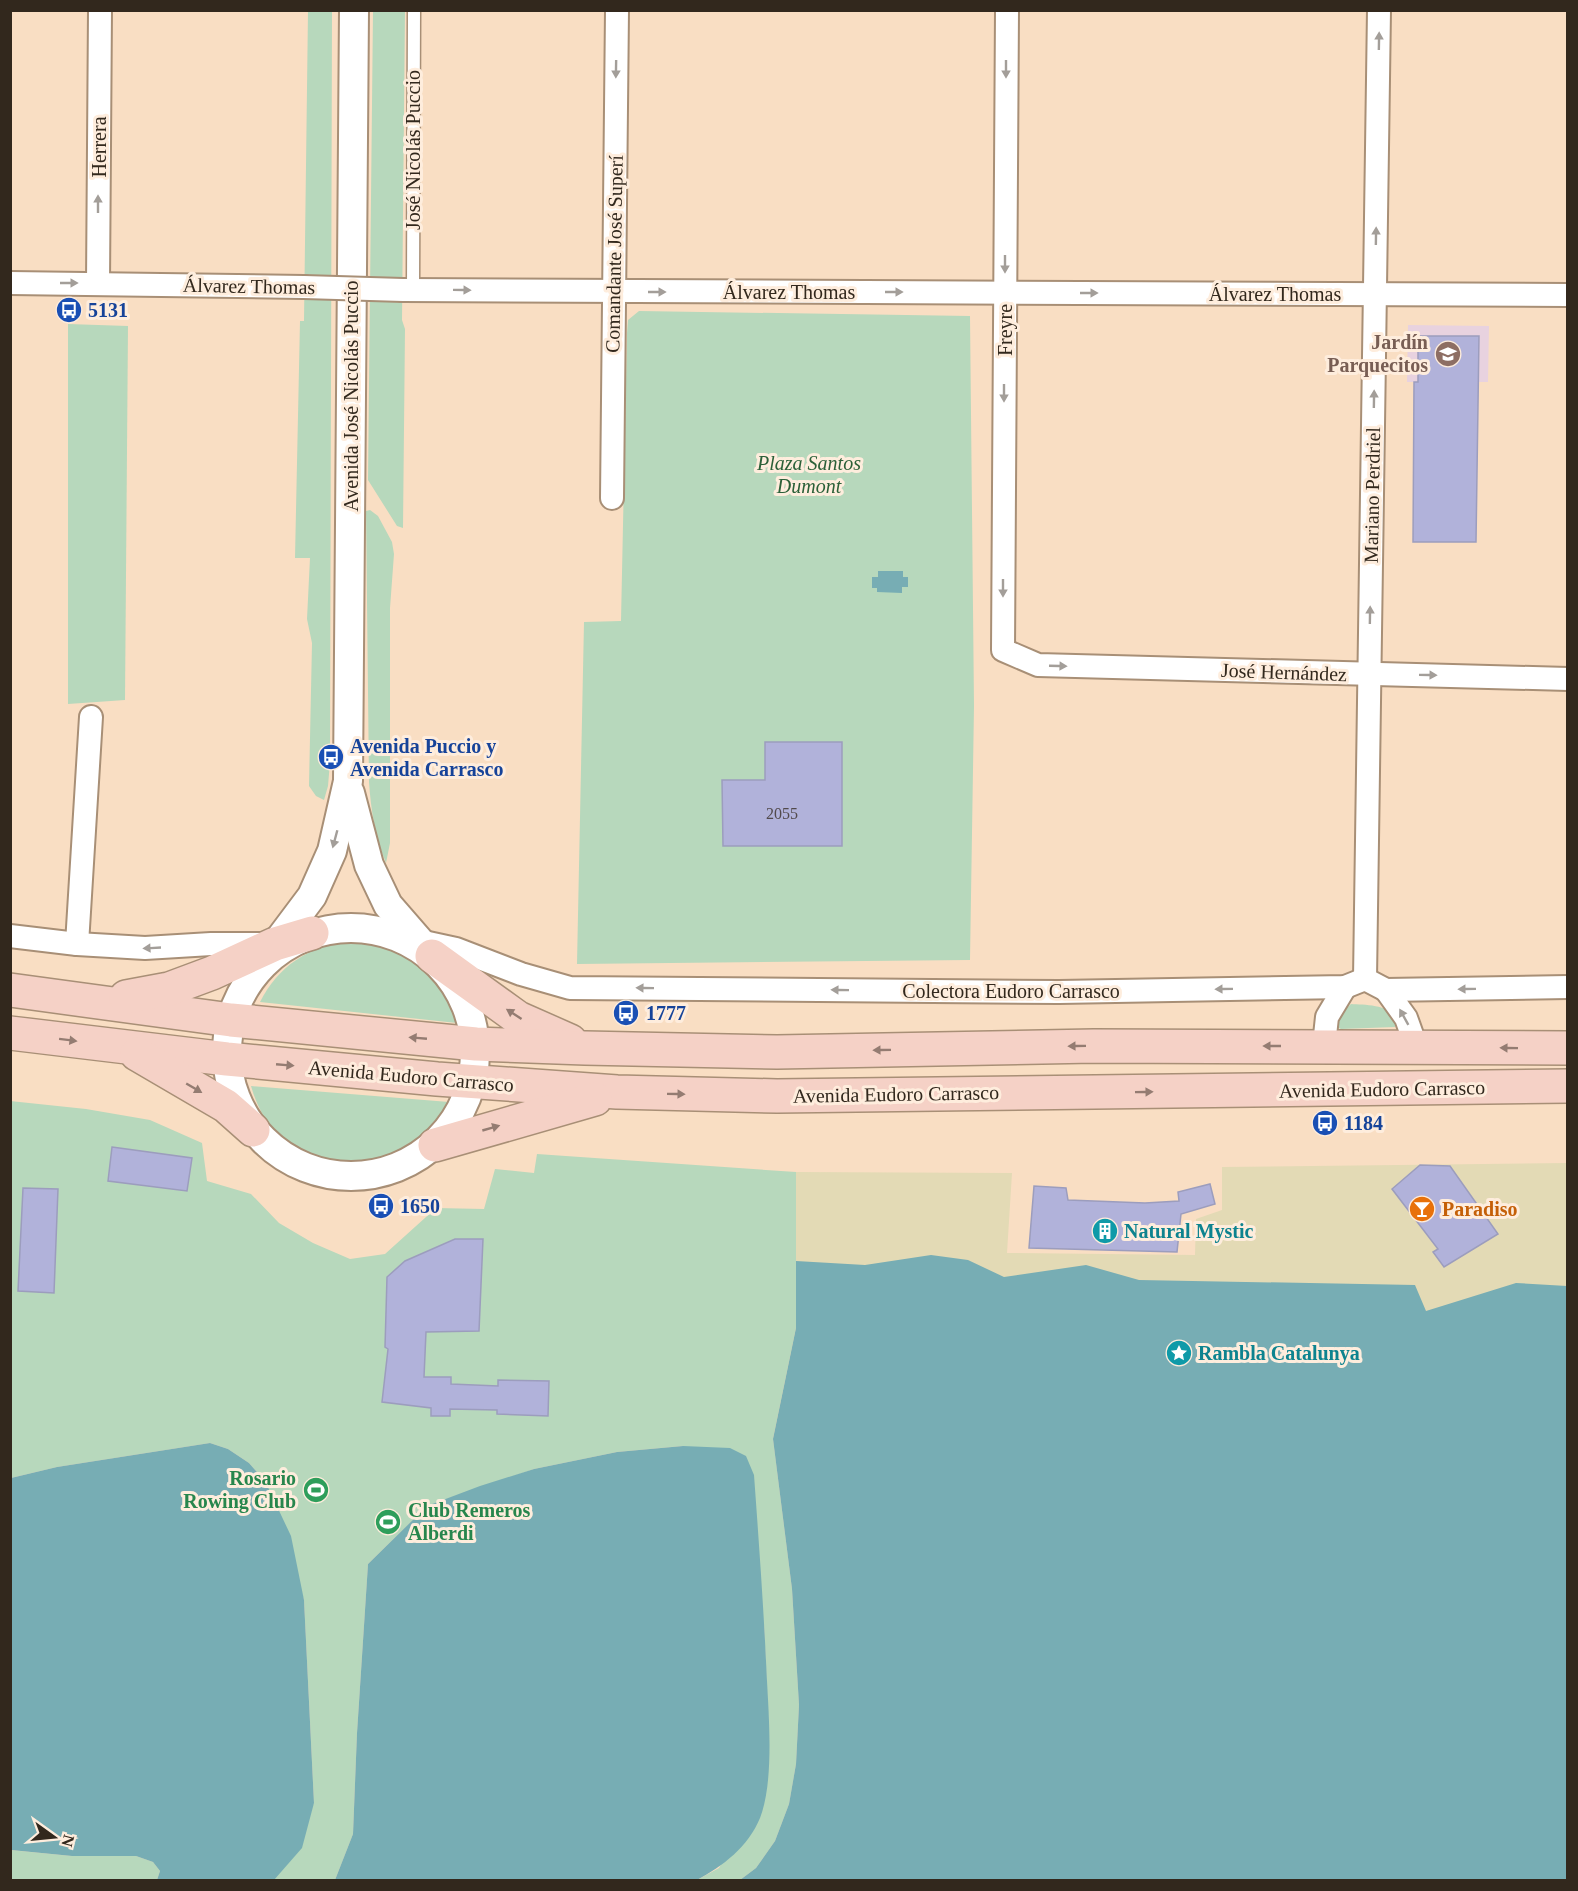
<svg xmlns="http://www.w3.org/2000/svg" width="1578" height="1891" viewBox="0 0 1578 1891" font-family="Georgia,serif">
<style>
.education{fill:#e8d2df}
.green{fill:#b7d8bc}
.sand{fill:#e3dab5}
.water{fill:#77adb4}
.building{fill:#b1b2da;stroke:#9c9dbd;stroke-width:1.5}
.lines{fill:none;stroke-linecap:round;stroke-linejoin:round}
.service-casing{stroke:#a88f76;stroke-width:15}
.minor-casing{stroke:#a88f76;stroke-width:26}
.tertiary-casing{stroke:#a88f76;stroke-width:32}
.secondary-casing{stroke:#a88f76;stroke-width:36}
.service{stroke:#fff;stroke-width:12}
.minor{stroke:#fff;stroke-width:22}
.tertiary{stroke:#fff;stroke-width:28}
.secondary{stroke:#f5d1c6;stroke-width:33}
.minor-bridge-casing{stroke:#a88f76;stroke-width:26;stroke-linecap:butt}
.minor-bridge{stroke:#fff;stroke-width:22}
.oneway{fill:#a39e99}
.oneway2{fill:#947c72}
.labels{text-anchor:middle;stroke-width:6;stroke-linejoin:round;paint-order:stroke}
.number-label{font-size:16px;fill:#524a4c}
.street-label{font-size:20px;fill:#32281d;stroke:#feeddd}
.transit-label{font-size:20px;font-weight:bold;fill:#164399;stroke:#feeddd;text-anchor:start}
.education-label{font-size:20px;font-weight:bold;fill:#785e54;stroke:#feeddd;text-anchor:end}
.park-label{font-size:20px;font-style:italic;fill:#2b6038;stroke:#feeddd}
.food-label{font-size:20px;font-weight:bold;fill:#c56008;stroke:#feeddd;text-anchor:start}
.culture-label{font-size:20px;font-weight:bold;fill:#0d838f;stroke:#feeddd;text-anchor:start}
.leisure-label{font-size:20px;font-weight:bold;fill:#27864d;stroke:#feeddd;text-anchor:end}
</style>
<rect width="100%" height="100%" fill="#f9dec3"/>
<!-- education -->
<polygon class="education" points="1408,325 1489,326 1488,382 1407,382"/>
<!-- green -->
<g class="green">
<polygon points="308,11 332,11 330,750 326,751 326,762 330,762 328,786 324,800 316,796 309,786 312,643 307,619 310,558 295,558 300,321 304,321"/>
<polygon points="373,11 405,11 402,320 405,329 403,528 397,526 368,480"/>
<polygon points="639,311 970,316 974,706 970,960 577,964 584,622 621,621 627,333 628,320"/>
<polygon points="68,324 128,326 125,700 68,704"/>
<path d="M 370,510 L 378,516 L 392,542 L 394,554 L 390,608 L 390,843 L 386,863 C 375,836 371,811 369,782 L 366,511 Z"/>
<path d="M 349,941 C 401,940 443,972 457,1023 L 260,1002 C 278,966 309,946 349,941 Z"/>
<path d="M 1351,1004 C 1366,1005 1399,1004 1395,1027 L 1341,1029 L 1337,1027 C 1336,1017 1345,1010 1351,1004 Z"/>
<path d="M 251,1086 L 449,1102 C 402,1193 279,1186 251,1086 Z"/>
<polygon points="10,1101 86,1109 150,1120 202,1143 207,1181 251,1194 279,1223 313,1243 350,1259 385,1254 436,1208 484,1209 495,1169 534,1173 537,1154 796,1172 796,1328 773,1439 792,1589 799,1705 796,1764 789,1804 775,1841 756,1868 740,1880 697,1880 719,1868 767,1782 769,1734 764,1624 683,1446 617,1452 534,1469 427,1506 368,1564 357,1733 353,1834 335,1880 274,1880 314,1803 304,1600 265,1481 249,1463 228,1449 210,1443 57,1467 11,1478"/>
<polygon points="10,1850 72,1856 136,1856 153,1862 160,1871 157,1880 11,1880"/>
</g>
<!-- sand -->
<polygon class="sand" points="1567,1163 1567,1421 773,1439 796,1328 796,1172 1012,1173 1007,1253 1195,1255 1196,1219 1222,1210 1222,1167"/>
<!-- water -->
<g class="water">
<polygon points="878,571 903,571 903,577 908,577 908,587 902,587 902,593 877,592 877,588 872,588 872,577 878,577"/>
<polygon points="931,1255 968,1260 1004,1277 1086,1265 1139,1280 1415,1285 1426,1311 1516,1283 1567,1286 1567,1880 740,1880 756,1868 775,1841 789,1804 796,1764 799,1705 792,1589 773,1439 796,1328 796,1261 865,1265"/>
<polygon points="210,1443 228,1449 249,1463 265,1481 291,1536 304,1600 314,1803 302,1848 274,1880 157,1880 160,1871 153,1862 136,1856 72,1856 11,1850 11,1478 57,1467"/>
<path d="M 683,1446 L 730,1448 L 746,1456 L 754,1475 C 759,1544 764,1612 767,1681 C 769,1719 774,1782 760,1818 C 748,1847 723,1866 697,1880 L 335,1880 L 353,1834 L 357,1733 L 368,1564 L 427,1506 L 480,1486 L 534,1469 L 617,1452 Z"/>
</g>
<!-- building -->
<g class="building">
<polygon points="1418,336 1479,336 1476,542 1413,542 1414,382 1418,382"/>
<polygon points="765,742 842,742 842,846 723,846 722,780 765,780"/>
<polygon points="112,1147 192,1158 187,1191 108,1181"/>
<polygon points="1420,1165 1450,1166 1498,1234 1444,1267 1433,1252 1438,1249 1392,1189"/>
<polygon points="1210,1184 1215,1204 1181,1214 1177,1252 1029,1248 1034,1186 1066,1188 1068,1200 1145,1203 1179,1201 1178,1192"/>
<polygon points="23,1188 58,1189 54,1293 18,1291"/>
<polygon points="455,1239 483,1239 479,1331 426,1332 424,1377 451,1377 451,1384 498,1386 498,1380 549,1381 548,1416 497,1414 497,1410 450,1409 450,1416 431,1416 431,1408 382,1402 388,1349 385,1347 387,1277 405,1261"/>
</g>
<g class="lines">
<!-- service casing -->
<g class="service-casing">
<polyline id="service" points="413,290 414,10"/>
</g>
<!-- minor casing -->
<g class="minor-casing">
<g id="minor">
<polyline points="1007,10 1003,650 1038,665 1568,679"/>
<polyline points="10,283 304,287"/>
<polyline points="98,283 100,10"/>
<polyline points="403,290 1568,295"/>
<polyline points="612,498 617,10"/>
<polyline points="10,936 77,944 145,948 211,944 266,944"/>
<polyline points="419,941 456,949 521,974 570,988 1059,992 1345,987 1365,979 1386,990 1568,987"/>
<polyline points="77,944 91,717"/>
<polyline points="1365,979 1379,10"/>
<polyline points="1386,990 1406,1018 1416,1046"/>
<polyline points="1324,1045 1327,1017 1345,987"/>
</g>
</g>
<!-- tertiary casing -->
<g class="tertiary-casing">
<g id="tertiary">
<polyline points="350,793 369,865 388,905 421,943"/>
<circle cx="351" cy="1052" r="124"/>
<polyline points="270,952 312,896 332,851 348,781 354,10"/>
</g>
</g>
<!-- secondary casing -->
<g class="secondary-casing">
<g id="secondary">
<polyline points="432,956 518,1018 570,1041"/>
<polyline points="10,990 231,1020 476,1044 585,1048 777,1052 1094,1046 1568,1048"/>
<polyline points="126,997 169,989 212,973 275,944 312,933"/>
<polyline points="10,1033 227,1059 437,1079 617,1092 777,1096 1568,1086"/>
<polyline points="137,1054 226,1106 253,1130"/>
<polyline points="435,1145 595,1099"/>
</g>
</g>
<!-- service -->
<use href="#service" class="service"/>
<!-- minor -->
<use href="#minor" class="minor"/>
<!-- tertiary -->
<use href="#tertiary" class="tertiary"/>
<!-- secondary -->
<use href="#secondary" class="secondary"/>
<!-- minor-bridge casing -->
<g class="minor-bridge-casing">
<polyline id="minor-bridge" points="304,287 403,290"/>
</g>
<!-- minor-bridge -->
<use href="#minor-bridge" class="minor-bridge"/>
</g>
<!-- one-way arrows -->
<defs><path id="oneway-solid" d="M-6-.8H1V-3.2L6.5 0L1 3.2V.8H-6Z" transform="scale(1.5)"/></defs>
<g class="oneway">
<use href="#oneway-solid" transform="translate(1379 41) rotate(-89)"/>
<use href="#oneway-solid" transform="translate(616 69) rotate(91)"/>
<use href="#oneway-solid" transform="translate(1006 69) rotate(90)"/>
<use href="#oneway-solid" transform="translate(98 204) rotate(-90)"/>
<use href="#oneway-solid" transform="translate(1376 236) rotate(-89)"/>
<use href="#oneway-solid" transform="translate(1005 264) rotate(90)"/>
<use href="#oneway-solid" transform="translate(69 283)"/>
<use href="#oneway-solid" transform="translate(462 290) rotate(1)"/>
<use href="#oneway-solid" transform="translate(657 292)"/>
<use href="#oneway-solid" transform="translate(894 292)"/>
<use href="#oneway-solid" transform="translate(1089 293)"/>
<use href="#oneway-solid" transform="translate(1004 393) rotate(90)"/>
<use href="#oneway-solid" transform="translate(1374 399) rotate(-89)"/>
<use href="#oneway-solid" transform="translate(1003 588) rotate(90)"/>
<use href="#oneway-solid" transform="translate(1370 615) rotate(-89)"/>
<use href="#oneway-solid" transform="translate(1058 666) rotate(2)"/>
<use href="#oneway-solid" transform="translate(1428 675) rotate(1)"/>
<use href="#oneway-solid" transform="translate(335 839) rotate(105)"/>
<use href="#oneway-solid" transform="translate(152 948) rotate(177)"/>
<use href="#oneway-solid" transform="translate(645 988) rotate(-179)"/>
<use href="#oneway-solid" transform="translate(1224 989) rotate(179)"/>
<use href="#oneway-solid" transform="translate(1467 989) rotate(179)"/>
<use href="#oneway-solid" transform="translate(840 990) rotate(-179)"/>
<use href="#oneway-solid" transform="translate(1404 1017) rotate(-119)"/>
</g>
<g class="oneway2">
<use href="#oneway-solid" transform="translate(514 1014) rotate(-147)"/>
<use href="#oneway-solid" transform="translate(418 1038) rotate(-175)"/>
<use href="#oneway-solid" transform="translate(68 1040) rotate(7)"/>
<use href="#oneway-solid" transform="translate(1077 1046) rotate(179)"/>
<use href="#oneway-solid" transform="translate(1272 1046) rotate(180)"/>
<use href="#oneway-solid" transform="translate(1509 1048) rotate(-179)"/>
<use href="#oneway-solid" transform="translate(882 1050) rotate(179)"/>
<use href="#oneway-solid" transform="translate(285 1065) rotate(5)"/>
<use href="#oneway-solid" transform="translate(194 1088) rotate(30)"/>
<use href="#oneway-solid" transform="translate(1144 1092) rotate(-1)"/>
<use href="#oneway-solid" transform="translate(676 1094) rotate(1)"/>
<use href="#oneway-solid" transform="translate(491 1128) rotate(-16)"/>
</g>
<!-- icons -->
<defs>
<g id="bus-disc" transform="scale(1.35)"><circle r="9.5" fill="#1a4fb4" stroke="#feeddd"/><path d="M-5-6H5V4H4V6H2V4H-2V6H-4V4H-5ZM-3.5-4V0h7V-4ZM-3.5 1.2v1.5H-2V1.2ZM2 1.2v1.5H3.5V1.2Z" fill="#fff"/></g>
<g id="school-disc" transform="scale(1.35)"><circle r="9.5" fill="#8d6e63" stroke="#feeddd"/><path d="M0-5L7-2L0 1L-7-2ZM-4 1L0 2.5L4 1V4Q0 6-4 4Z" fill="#fff"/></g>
<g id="bar-disc" transform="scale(1.35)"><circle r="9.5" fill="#e8710a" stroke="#feeddd"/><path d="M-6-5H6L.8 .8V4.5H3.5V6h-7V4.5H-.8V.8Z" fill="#fff"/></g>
<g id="building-disc" transform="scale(1.35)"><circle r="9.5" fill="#0f9aa8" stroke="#feeddd"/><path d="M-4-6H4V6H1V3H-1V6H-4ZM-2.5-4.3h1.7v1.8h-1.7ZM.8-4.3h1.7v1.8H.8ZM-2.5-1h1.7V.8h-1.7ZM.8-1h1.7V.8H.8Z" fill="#fff"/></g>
<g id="sight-disc" transform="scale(1.35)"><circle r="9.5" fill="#0f9aa8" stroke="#feeddd"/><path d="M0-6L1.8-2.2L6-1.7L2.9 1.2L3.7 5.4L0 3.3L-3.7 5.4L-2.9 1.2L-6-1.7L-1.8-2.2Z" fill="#fff"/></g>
<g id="stadium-disc" transform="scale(1.35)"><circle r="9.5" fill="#2e9e5b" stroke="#feeddd"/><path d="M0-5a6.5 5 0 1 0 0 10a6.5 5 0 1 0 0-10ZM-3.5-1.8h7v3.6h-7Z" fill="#fff"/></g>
</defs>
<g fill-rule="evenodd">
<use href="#bus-disc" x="69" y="310"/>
<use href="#school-disc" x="1448" y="354"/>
<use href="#bus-disc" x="331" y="757"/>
<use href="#bus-disc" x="626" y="1013"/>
<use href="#bus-disc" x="1325" y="1123"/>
<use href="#bus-disc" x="381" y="1206"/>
<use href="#bar-disc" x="1422" y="1209"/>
<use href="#building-disc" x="1105" y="1231"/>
<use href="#sight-disc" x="1179" y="1353"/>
<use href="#stadium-disc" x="316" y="1490"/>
<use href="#stadium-disc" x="388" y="1522"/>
</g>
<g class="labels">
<!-- number labels -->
<g class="number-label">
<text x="782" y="819">2055</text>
</g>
<!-- street labels -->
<g class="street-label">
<text transform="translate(99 147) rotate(-90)" y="7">Herrera</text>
<text transform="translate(413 150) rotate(-90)" y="7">José Nicolás Puccio</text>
<text transform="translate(614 254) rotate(-89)" y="7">Comandante José Superí</text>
<text transform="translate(249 286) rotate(1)" y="7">Álvarez Thomas</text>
<text x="789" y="299">Álvarez Thomas</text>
<text x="1275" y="301">Álvarez Thomas</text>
<text transform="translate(1005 330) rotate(-90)" y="7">Freyre</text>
<text transform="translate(351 396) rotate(-90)" y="7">Avenida José Nicolás Puccio</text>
<text transform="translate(1372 495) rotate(-89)" y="7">Mariano Perdriel</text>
<text transform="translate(1284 672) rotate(2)" y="7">José Hernández</text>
<text x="1011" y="998">Colectora Eudoro Carrasco</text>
<text transform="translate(411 1076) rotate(5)" y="7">Avenida Eudoro Carrasco</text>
<text transform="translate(1382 1089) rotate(-1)" y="7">Avenida Eudoro Carrasco</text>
<text transform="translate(896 1094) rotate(-1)" y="7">Avenida Eudoro Carrasco</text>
</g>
<!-- transit labels -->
<g class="transit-label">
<text x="88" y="317">5131</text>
<text x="350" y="753">Avenida Puccio y<tspan x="350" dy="23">Avenida Carrasco</tspan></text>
<text x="646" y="1020">1777</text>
<text x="1344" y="1130">1184</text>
<text x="400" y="1213">1650</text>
</g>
<!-- education labels -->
<g class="education-label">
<text x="1428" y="349">Jardín<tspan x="1428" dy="23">Parquecitos</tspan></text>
</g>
<!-- park labels -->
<g class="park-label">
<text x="809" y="470">Plaza Santos<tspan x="809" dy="23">Dumont</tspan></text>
</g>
<!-- food labels -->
<g class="food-label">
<text x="1442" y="1216">Paradiso</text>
</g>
<!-- culture labels -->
<g class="culture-label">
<text x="1124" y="1238">Natural Mystic</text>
<text x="1198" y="1360">Rambla Catalunya</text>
</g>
<!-- leisure labels -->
<g class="leisure-label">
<text x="296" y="1485">Rosario<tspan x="296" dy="23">Rowing Club</tspan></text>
<text x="408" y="1517" text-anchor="start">Club Remeros<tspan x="408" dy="23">Alberdi</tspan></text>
</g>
</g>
<!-- border -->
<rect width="1578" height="1891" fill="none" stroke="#32281d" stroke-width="24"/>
<!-- north arrow -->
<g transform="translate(54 1837) rotate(105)" stroke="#feeddd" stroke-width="4.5" paint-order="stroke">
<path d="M0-4.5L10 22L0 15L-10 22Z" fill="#32281d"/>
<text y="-9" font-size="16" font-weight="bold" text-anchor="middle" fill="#32281d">N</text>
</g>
</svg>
